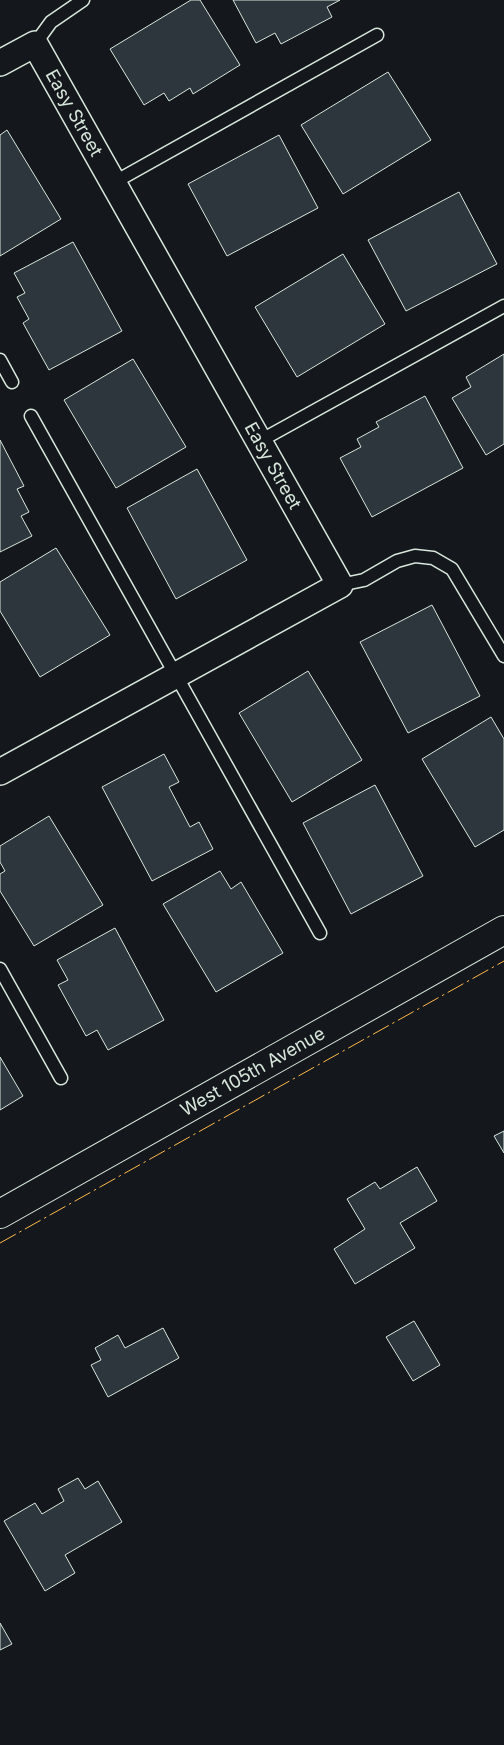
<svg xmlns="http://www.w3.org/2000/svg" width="504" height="1745" viewBox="0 0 504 1745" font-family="Inter,sans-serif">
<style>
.building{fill:#2c363c;stroke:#d8e6dc}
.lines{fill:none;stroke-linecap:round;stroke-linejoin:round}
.service-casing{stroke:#d8e6dc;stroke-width:15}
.minor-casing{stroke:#d8e6dc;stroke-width:28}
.tertiary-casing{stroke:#d8e6dc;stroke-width:30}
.service{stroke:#14181c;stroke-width:12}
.minor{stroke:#14181c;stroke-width:25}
.tertiary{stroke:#14181c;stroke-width:28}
.power{stroke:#ffb74d;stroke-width:1;stroke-dasharray:18 4 2.5 4;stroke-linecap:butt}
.labels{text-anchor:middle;stroke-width:4;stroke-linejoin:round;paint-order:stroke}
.street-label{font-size:18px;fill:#d8e6dc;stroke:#14181c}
</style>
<rect width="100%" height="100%" fill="#14181c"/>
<!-- building -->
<g class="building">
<polygon points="191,0 200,0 240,65 193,94 190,88 169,101 164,93 144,105 110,49"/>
<polygon points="233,0 340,0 327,7 332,17 281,44 275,33 256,43"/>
<polygon points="388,72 431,140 343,194 301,125"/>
<polygon points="7,130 61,219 0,256 0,135"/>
<polygon points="279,135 318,208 227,256 188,184"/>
<polygon points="459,192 497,264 406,311 368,240"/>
<polygon points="73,242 122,331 49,370 23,323 29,319 17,297 25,293 14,273"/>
<polygon points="343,254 385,324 297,377 255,307"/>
<polygon points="504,354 504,444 486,455 452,398 471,387 466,377"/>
<polygon points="133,359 186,447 116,488 64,400"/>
<polygon points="425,396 463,468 372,517 340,458 361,447 357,439 379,427 376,422"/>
<polygon points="0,440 24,486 17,489 29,512 21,516 32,536 0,552"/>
<polygon points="197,469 247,560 176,599 127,508"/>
<polygon points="56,548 110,635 40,677 0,611 0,582"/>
<polygon points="432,605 480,696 408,733 360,642"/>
<polygon points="308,671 362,760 292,802 239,713"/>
<polygon points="491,717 504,739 504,830 475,847 422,759"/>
<polygon points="164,754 179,782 169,787 190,827 199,822 213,849 152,881 102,787"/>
<polygon points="375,785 423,876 351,914 303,823"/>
<polygon points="49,816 103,905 34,946 0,891 0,874 5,871 0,862 0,846"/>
<polygon points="220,871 231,889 241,882 283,953 216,992 163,904"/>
<polygon points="115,928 164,1020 108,1050 97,1030 86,1036 58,985 68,980 57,960"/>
<polygon points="0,1057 23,1096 0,1110"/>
<polygon points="504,1131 504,1153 494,1136"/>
<polygon points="417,1167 437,1201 400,1223 415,1248 355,1284 334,1249 365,1229 347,1199 375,1182 380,1189"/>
<polygon points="414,1321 440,1365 413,1381 386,1337"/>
<polygon points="163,1328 179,1358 108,1397 91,1365 101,1360 95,1348 118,1335 125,1348"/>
<polygon points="78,1478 85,1489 98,1481 122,1522 65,1555 75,1573 45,1591 4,1521 35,1503 42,1514 64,1501 58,1489"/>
<polygon points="0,1623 12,1644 0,1650"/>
</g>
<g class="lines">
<!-- service casing -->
<g class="service-casing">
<g id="service">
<polyline points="35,44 51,22 83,0"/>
<polyline points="113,183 377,35"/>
<polyline points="0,360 12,382"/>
<polyline points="31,416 320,933"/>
<polyline points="258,442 504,306"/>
<polyline points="340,585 364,580 397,561 415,556 433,558 452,569 504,656"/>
<polyline points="0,969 61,1078"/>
</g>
</g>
<!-- minor casing -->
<g class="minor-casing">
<g id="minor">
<path id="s1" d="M 0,63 L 35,44 L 340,585 L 0,772"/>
</g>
</g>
<!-- tertiary casing -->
<g class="tertiary-casing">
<g id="tertiary">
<path id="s2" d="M 0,1214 L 504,930"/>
</g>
</g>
<!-- service -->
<use href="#service" class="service"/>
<!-- minor -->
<use href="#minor" class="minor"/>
<!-- tertiary -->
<use href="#tertiary" class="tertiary"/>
<!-- power -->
<polyline class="power" points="0,1243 504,961"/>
</g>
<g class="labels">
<!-- street labels -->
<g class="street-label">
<text dy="6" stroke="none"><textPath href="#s1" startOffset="119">Easy Street</textPath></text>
<text dy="6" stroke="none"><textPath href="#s1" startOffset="524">Easy Street</textPath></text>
<text dy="6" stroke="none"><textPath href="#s2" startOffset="290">West 105th Avenue</textPath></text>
</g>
</g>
</svg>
